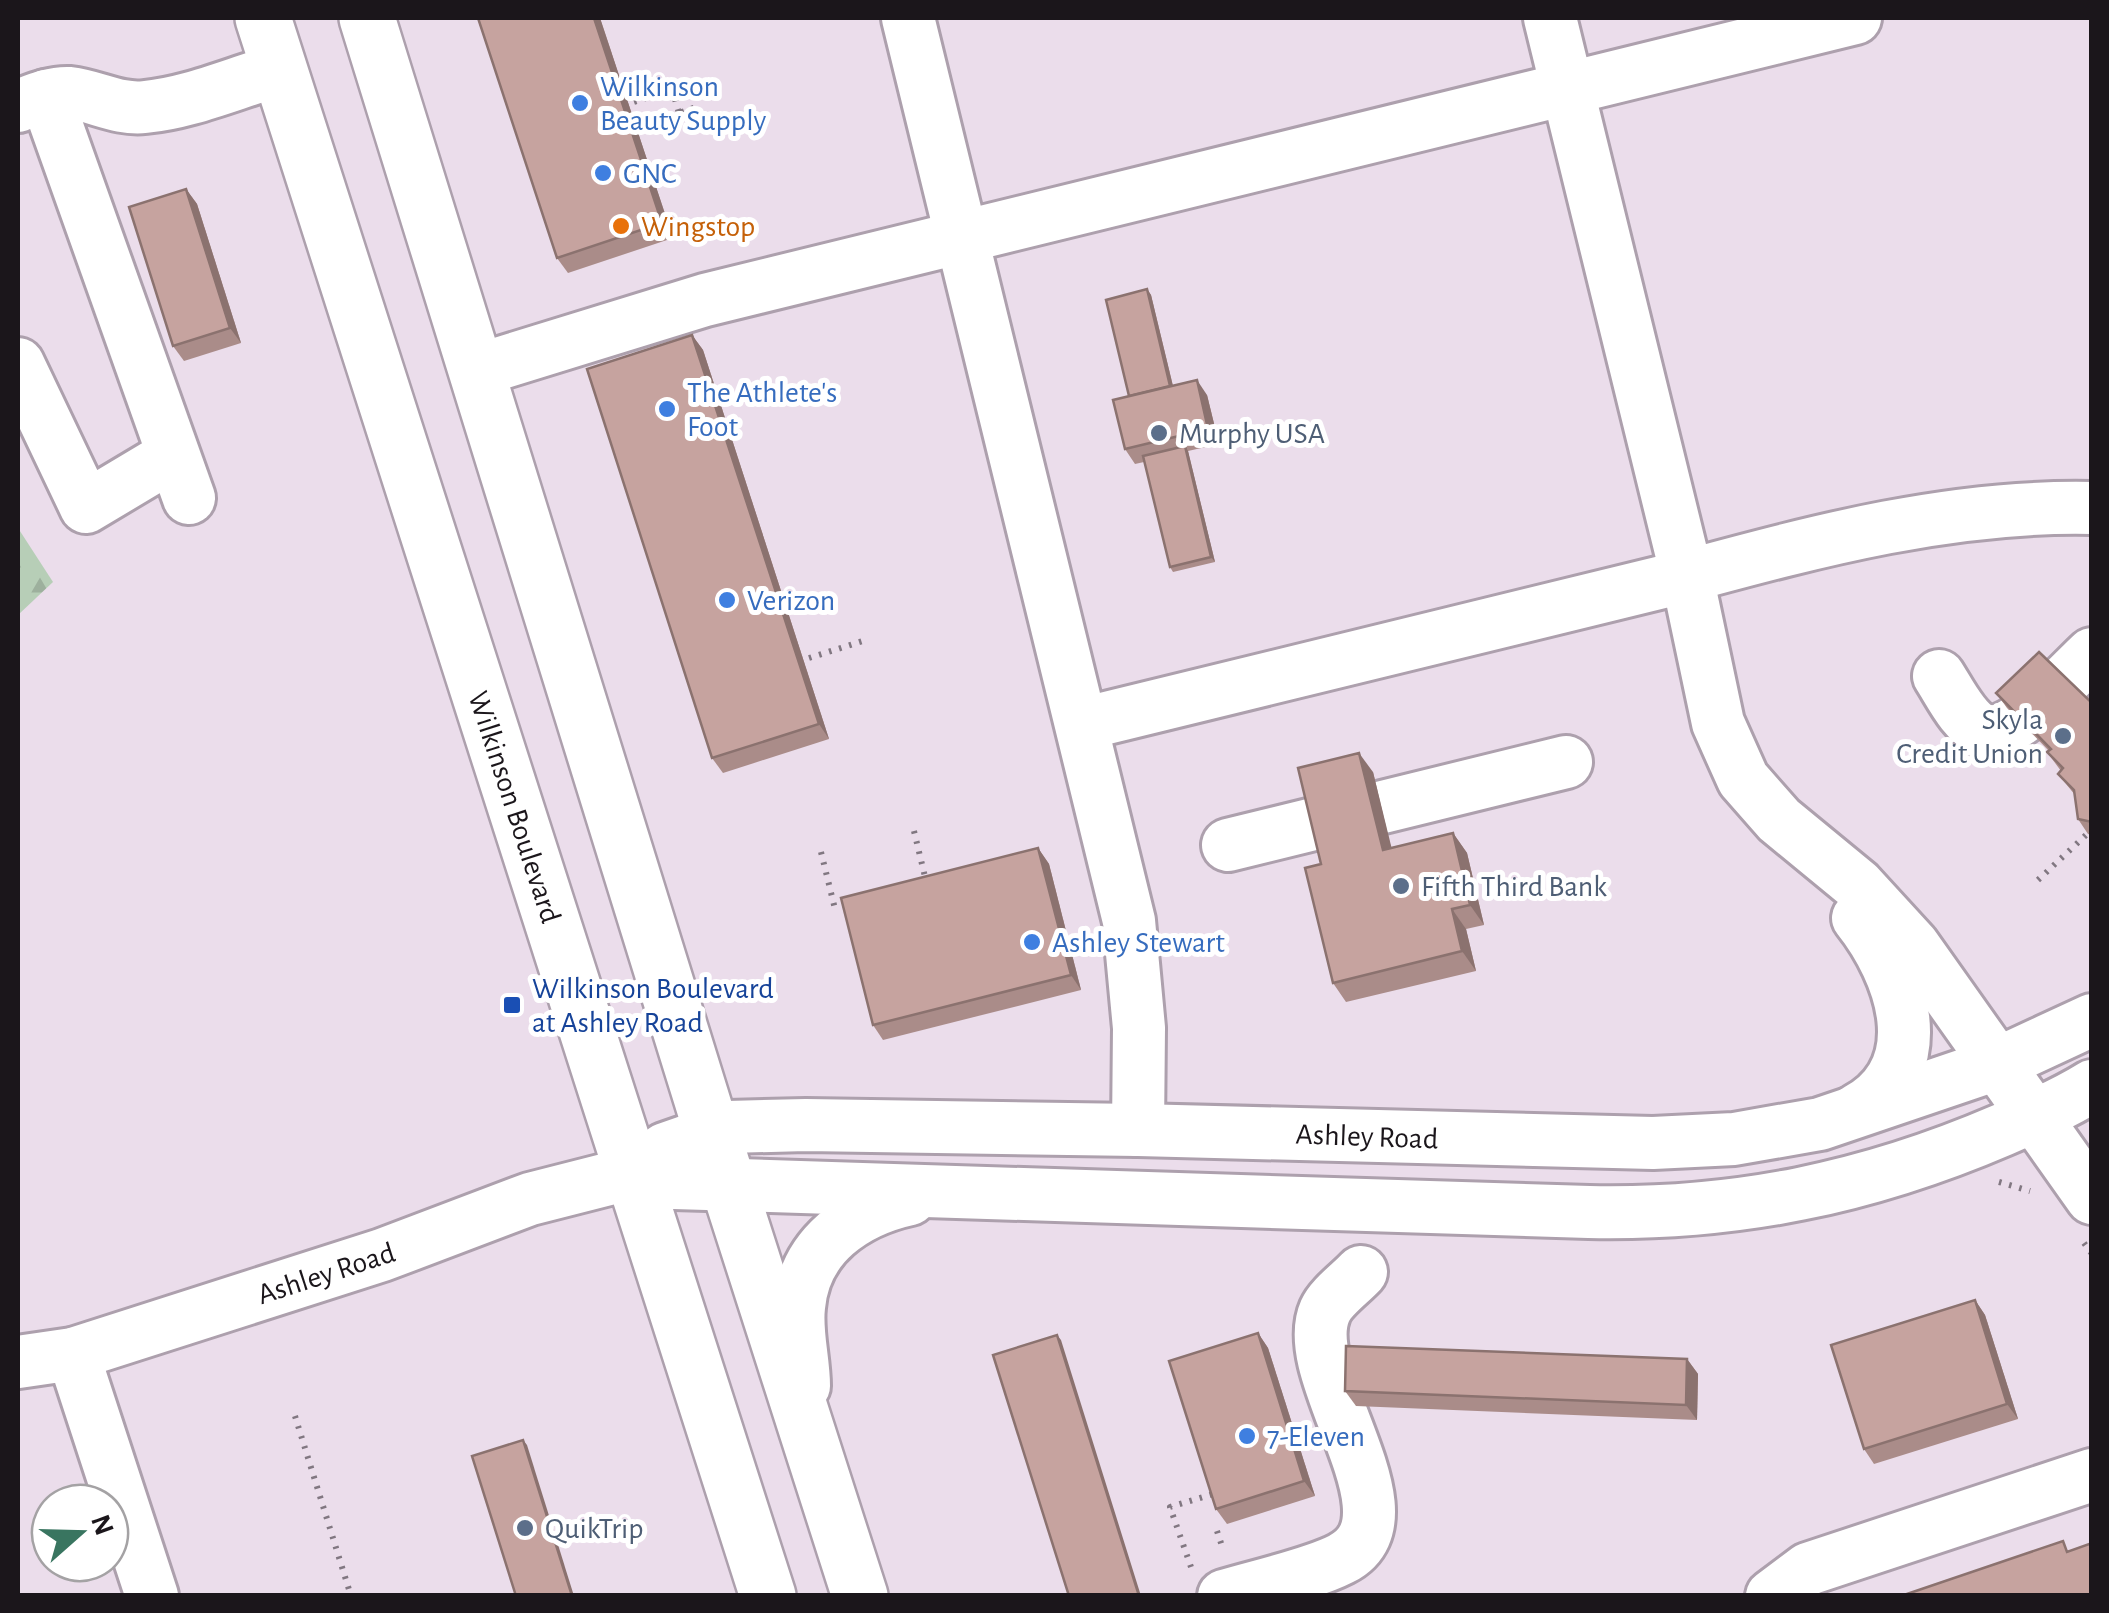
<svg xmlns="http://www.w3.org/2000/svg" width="2109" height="1613" viewBox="0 0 2109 1613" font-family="'Alegreya Sans',sans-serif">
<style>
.forest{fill:url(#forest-firs)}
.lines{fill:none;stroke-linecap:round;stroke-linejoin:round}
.minor-casing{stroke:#ada0ad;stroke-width:58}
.major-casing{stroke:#ada0ad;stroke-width:60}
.path{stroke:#817781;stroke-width:6;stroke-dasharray:2.5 8;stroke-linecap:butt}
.minor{stroke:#fff;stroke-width:52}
.major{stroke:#fff;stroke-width:55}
.wall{fill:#aa8c89}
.shaded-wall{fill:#8b726f}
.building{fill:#c6a39f;stroke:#8b726f;stroke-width:2.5}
.shop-dot{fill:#3f7fe0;stroke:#fff;stroke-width:4}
.food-dot{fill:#e8710a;stroke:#fff;stroke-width:4}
.service-dot{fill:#5c6f8a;stroke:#fff;stroke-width:4}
.transit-dot{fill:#1a4fb4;stroke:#fff;stroke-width:4}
.labels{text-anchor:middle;stroke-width:10;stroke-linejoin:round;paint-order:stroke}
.shop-label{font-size:30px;fill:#366cbe;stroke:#fff;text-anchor:start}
.food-label{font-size:30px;fill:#c56008;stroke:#fff;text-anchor:start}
.service-label{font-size:30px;fill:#4e5e75;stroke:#fff;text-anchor:start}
.street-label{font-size:30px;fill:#1b161b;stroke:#fff}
.transit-label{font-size:30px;fill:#164399;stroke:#fff;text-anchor:start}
</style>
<defs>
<pattern id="forest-firs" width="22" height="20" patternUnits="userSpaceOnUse" patternTransform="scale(2.5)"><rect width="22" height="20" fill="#b7ceb7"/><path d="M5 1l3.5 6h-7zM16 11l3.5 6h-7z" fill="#9db09d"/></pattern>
</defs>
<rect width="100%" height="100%" fill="#ebddeb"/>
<!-- forest -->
<polygon class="forest" points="18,528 53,582 18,615"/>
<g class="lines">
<!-- minor casing -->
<g class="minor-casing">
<g id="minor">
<polyline points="908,18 1129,921 1139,1028 1138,1130"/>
<polyline points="46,96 189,498"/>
<path d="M 18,106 C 34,100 51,92 70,93 C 96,96 118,110 145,107 C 190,103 236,82 280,70"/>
<polyline points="18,364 86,507 173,455"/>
<polyline points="478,370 705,300 1855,18"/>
<path d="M 2092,508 C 1952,505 1820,540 1687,576 L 1718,723 L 1743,779 L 1779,820 L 1858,885 L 1913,945 L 2092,1198"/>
<path d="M 1939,676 C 1950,693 1964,723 1984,731 C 2011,742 2071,673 2092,654"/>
<polyline points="1082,724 1687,576 1550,18"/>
<polyline points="1228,845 1566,762"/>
<path d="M 1857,1110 C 1935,1068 1902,973 1858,918"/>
<path d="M 632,1173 L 674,1183 L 1589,1212 C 1736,1215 1867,1188 2002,1130 C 2033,1117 2063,1104 2092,1086"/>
<polyline points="73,1354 152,1596"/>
<polyline points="18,1362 73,1354 382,1255 530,1199 632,1173 665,1149 728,1127 806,1125 1138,1130 1653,1143 1734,1139 1820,1124 1997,1064 2092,1020"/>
<path d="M 804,1386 C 804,1360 796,1333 799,1307 C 804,1245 855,1211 910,1199"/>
<path d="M 1224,1596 C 1257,1586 1312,1574 1341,1559 C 1423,1518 1296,1377 1325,1311 C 1331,1297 1351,1283 1361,1272"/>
<polyline points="1772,1596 1808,1569 2092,1475"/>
</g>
</g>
<!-- major casing -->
<g class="major-casing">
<g id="major">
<polyline points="263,18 768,1596"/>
<polyline points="367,18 728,1184 860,1596"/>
</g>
</g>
<!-- path -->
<g class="path">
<polyline points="672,89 679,113"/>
<polyline points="634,102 693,82"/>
<polyline points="642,126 699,106"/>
<polyline points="809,658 866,640"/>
<polyline points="914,831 927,885"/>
<polyline points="821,852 836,913"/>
<polyline points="2038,880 2086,835"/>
<polyline points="1999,1182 2030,1191"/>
<polyline points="2084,1243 2092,1254"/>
<polyline points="295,1416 351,1596"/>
<polyline points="1217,1531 1223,1549"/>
<polyline points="1191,1567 1170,1507 1213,1494"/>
</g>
<!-- minor -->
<use href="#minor" class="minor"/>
<!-- major -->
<use href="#major" class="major"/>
</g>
<!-- wall -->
<g class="wall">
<polygon points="600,18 673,238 568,273 557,258"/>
<polygon points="186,189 197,204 241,343 184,361 173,346"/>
<polygon points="1147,289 1151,295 1173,386 1207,395 1219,444 1188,451 1215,562 1173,572 1170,567 1144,462 1135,464 1125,449 1129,396"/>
<polygon points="692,335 703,350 829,739 723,773 712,758"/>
<polygon points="1996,693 2092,703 2092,835 2088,834 2078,819 2075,795 2058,774 2061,771 2047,752 2049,751 2007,708"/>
<polygon points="1373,772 1391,848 1453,833 1467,853 1484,925 1466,929 1476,971 1346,1002 1333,983 1321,864"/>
<polygon points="1038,848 1049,864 1081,990 883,1040 873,1025"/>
<polygon points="1975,1300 1985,1315 2018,1419 1874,1464 1864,1449"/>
<polygon points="1258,1333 1268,1348 1315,1496 1227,1524 1216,1509"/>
<polygon points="1687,1359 1698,1374 1697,1420 1356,1406 1345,1391"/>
</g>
<!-- shaded-wall -->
<g class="shaded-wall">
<polygon points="594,18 600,18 673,238 662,223"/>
<polygon points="186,189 197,204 241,343 230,328"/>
<polygon points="1147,289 1151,295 1177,403 1173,397"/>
<polygon points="692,335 703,350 829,739 819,724"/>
<polygon points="1197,380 1207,395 1219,444 1208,429"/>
<polygon points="1185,446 1188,451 1215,562 1211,557"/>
<polygon points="1359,753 1373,772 1397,870 1383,850"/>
<polygon points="1453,833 1467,853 1484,925 1470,905"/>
<polygon points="1038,848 1049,864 1081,990 1071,975"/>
<polygon points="1452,909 1466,929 1476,971 1462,951"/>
<polygon points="1975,1300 1985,1315 2018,1419 2007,1404"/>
<polygon points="1258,1333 1268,1348 1315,1496 1304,1481"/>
<polygon points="1057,1335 1061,1340 1141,1596 1139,1596"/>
<polygon points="1687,1359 1698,1374 1697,1420 1686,1405"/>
<polygon points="523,1440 527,1445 574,1596 572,1596"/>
</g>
<!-- building -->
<g class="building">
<polygon points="478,18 594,18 662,223 557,258"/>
<polygon points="186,189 230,328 173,346 129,207"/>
<polygon points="1147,289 1170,386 1129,396 1106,300"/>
<polygon points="692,335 819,724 712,758 587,369"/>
<polygon points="1197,380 1208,429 1125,449 1113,400"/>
<polygon points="1185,446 1211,557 1170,567 1143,456"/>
<polygon points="2039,652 2092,703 2092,822 2078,819 2074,790 2058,774 2063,768 2047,752 2051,749 1996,693"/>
<polygon points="1359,753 1383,850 1453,833 1470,905 1452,909 1462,951 1333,983 1305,868 1321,864 1298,768"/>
<polygon points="1038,848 1071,975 873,1025 841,898"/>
<polygon points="1975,1300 2007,1404 1864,1449 1831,1345"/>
<polygon points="1258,1333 1304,1481 1216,1509 1169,1361"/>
<polygon points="1057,1335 1139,1596 1069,1596 993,1355"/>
<polygon points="1346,1346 1687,1359 1686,1405 1345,1391"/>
<polygon points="523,1440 572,1596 516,1596 472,1456"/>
<polygon points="2063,1541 2067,1552 2092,1543 2092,1596 1901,1596"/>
</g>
<!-- markers -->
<g class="shop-dot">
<circle cx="580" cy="103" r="10"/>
<circle cx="603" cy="173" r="10"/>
<circle cx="667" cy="409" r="10"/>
<circle cx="727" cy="600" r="10"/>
<circle cx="1032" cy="942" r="10"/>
<circle cx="1247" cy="1436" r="10"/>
</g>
<circle class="food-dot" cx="621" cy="226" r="10"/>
<g class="service-dot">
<circle cx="1159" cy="433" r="10"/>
<circle cx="2063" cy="736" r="10"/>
<circle cx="1401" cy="886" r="10"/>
<circle cx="525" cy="1528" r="10"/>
</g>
<rect class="transit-dot" x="502" y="995" width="20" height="20" rx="5"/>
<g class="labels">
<!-- shop labels -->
<g class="shop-label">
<text x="600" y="96">Wilkinson<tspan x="600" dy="34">Beauty Supply</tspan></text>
<text x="623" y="183">GNC</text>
<text x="687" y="402">The Athlete's<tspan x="687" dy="34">Foot</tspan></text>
<text x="747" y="610">Verizon</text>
<text x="1052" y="952">Ashley Stewart</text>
<text x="1267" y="1446">7-Eleven</text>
</g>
<!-- food labels -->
<g class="food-label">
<text x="641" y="236">Wingstop</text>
</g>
<!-- service labels -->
<g class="service-label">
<text x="1179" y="443">Murphy USA</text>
<text x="2043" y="729" text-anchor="end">Skyla<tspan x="2043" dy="34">Credit Union</tspan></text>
<text x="1421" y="896">Fifth Third Bank</text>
<text x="545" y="1538">QuikTrip</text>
</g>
<!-- street labels -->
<g class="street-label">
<text transform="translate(515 807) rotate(72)" y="10">Wilkinson Boulevard</text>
<text transform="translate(1367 1136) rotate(2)" y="10">Ashley Road</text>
<text transform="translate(326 1273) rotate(-18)" y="10">Ashley Road</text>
</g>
<!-- transit labels -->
<g class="transit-label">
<text x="532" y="998">Wilkinson Boulevard<tspan x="532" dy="34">at Ashley Road</tspan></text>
</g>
</g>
<!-- border -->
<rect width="2109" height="1613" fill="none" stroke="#1b161b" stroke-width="40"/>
<!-- north arrow -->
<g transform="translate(80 1533) rotate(70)"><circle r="48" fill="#ffffff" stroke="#a4a2a4" stroke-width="2.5"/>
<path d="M0-8L18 38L0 25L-18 38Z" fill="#397560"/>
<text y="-15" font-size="28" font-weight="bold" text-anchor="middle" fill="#1b161b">N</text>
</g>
</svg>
